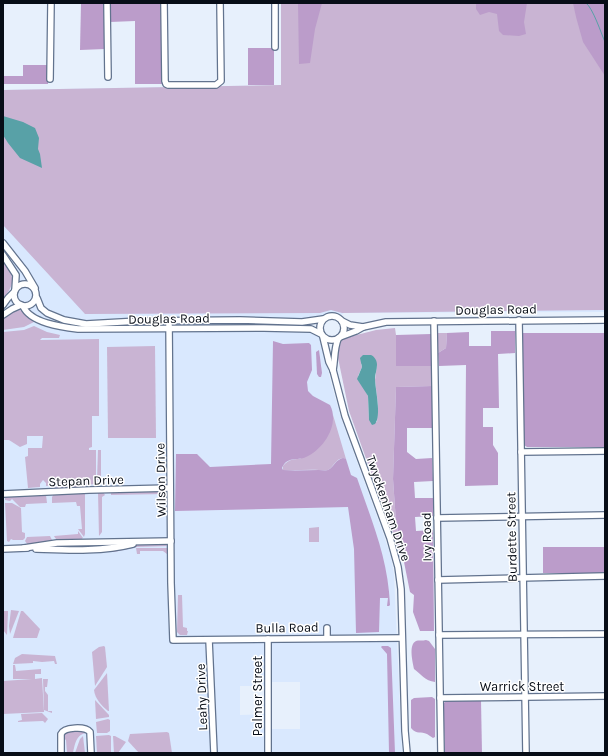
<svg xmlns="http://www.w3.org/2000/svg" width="608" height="756" viewBox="0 0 608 756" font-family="Karla,sans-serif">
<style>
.built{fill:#d9e8fe;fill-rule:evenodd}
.green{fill:#c9b4d3;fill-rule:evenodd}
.forest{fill:#bb9cca}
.water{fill:#58a1a7}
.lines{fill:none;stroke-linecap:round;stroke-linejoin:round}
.stream{stroke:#58a1a7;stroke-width:1}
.minor-casing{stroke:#62738e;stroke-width:8}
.minor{stroke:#fff;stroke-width:5.5}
.labels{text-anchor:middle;stroke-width:3;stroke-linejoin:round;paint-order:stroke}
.street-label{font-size:13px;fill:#070d17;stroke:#fff}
</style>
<rect width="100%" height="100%" fill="#e7f0fc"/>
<!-- built -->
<path class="built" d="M 281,3 L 605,3 L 605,312 L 344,313 L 340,316 L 332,314 L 312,319 L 312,332 L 317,335 L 322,342 L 331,383 L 342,421 L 382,530 L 391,557 L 394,575 L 402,753 L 3,753 L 3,90 L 281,85 ZM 272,682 L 300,682 L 300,729 L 272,729 ZM 240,686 L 266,686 L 266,714 L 240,715 Z"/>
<!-- green -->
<g class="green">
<polygon points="281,3 605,3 605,310 342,313 331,310 320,313 85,314 3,225 3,90 281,85"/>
<path d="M 3,260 C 15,278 16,282 3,299 Z"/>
<polygon points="20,310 35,320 34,322 24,327 3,330 3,318 10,312"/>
<polygon points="34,326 47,332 60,335 59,338 42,338 40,340 99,339 99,416 92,416 92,447 89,448 89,450 96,450 96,484 84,485 76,483 46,486 46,483 43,480 40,484 40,487 28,488 25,457 28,456 28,448 42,448 43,436 27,436 27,444 20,447 9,440 3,440 3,332 24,330"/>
<path d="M 395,328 L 396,335 L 396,366 L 431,366 L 432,386 L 396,387 L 393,479 L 396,522 L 403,557 L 401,555 L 386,513 L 387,511 L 386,507 L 383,506 L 349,411 L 337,353 L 341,341 L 345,338 L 376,330 ZM 361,364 L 377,365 L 375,380 L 378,405 L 377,422 L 369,420 L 368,396 L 358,376 L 362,367 Z"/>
<polygon points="438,333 447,333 446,348 438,353"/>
<polygon points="155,346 156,438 108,438 107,347"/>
<path d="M 333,415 L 346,459 C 336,456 335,466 328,470 C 326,471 322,470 319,470 C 307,469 295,471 283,470 L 283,466 C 288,460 292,459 300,459 L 332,423 Z"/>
<polygon points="98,450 101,450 101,480 97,480"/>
<polygon points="77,485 85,486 96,486 30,490"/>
<polygon points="164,491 165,492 164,494 111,495 111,493 112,492"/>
<polygon points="85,492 85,534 84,537 78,529 82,529 80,506 77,506 76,502 52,503 52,497 54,494"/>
<polygon points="98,492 103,492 105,495 102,497 102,532 99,536"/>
<polygon points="16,495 46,495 47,503 26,504 25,507 20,507 12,499 10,501 5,500 5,497"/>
<polygon points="5,503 12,503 21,508 22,532 25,533 25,538 23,540 13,540 11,539 9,542 7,541"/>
<polygon points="319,527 319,542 309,542 309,528"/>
<path d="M 78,531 L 83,538 L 80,540 C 72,541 58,545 54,536 L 78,534 Z"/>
<polygon points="50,536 53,542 28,545 25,541 27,537"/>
<polygon points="137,544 164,544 168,546 137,547 114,552 100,552"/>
<polygon points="136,548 168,548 169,557 167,557 167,554 163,551 140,551 140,554 137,554"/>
<polygon points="178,595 182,595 183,627 187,628 187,631 188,631 187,635 180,635 177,632"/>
<polygon points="11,610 19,611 10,634 9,626"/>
<polygon points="3,611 8,611 8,613 7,635 3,630"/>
<polygon points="21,611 23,611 40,629 37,638 13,638"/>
<polygon points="104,646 105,647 107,667 95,686 92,652 99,647"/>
<polygon points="22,654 55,656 57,664 55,664 54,661 42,662 33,661 33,663 13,664 15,658"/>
<polygon points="13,665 15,665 16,671 41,669 41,674 35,674 35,679 42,678 44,712 3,714 3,681 32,679 13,679"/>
<path d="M 107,673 L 109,711 L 108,711 C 102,706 95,699 94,690 Z"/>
<polygon points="43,679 48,679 47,687 45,687 45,691 48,695 48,711 52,711 52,713 44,710"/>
<polygon points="95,700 109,715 109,717 96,719"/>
<polygon points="42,713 48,719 45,723 43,721 18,722 18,721 22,720 21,714"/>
<polygon points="108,719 110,720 110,731 107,733 97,733 96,722"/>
<path d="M 67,732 L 84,732 L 87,733 C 76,734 75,744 73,753 L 67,753 L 66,740 L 63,738 L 64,734 Z"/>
<polygon points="167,732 169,733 172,753 139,753 128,741 130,734"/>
<polygon points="109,735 111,736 111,753 97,753 96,736"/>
<polygon points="83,736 85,753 75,753 80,739"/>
<polygon points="113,736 115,736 126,742 118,753 114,753"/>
</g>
<!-- forest -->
<g class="forest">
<polygon points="81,3 104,3 105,49 80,50"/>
<polygon points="110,3 161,3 163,84 135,84 135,21 110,22"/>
<polygon points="298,3 322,3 315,29 310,63 299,64"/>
<polygon points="476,3 527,3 524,22 526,34 519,36 503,35 499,31 497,14 489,12 480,15 476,9"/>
<polygon points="573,3 605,3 605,76 583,42 576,17"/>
<rect x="248" y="48" width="26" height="37"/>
<polygon points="23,65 48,65 48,84 3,84 3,76 23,76"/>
<polygon points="491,331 515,331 515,353 498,354 499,408 483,408 483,427 493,427 493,445 498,453 498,485 465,486 466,365 439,366 438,353 446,348 447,333 469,332 469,346 491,346"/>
<polygon points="522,333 605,333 605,447 527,447 524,445"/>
<polygon points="431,334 431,366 396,366 396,335"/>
<path d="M 273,341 L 283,344 L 309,343 L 311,345 L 312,370 L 307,382 L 308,391 L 313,396 L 330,405 C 340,424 324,449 306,457 C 297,461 287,456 282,468 L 283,470 C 295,471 307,470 319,470 C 322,470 326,471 328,470 C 335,466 335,460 343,458 L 346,459 L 351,475 L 357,478 C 372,522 388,558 390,605 L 389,606 L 387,606 L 388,598 L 380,598 L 379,632 L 356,633 L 354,549 L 348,507 L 175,511 L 176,454 L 197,454 L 210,467 L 271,464 Z"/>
<polygon points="319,350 322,373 321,377 319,377 317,374 316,352"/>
<polygon points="432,386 432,428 407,428 407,452 416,459 432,458 433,481 414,482 415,498 433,498 433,516 415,517 416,531 433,530 434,631 420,631 413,612 414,595 410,592 396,522 393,479 396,387"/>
<rect x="543" y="547" width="62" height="26"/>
<path d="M 426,640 L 429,641 L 435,649 L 435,682 C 425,681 421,674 414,669 C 413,663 408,645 416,641 C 418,640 423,641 426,640 Z"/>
<polygon points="382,646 388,646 391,648 395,753 389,753 387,654 381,647"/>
<path d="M 432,697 L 435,699 L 435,737 L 433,738 C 431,737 429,735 427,734 C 421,731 417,735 411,728 L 411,700 L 414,698 Z"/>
<polygon points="481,700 482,753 445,753 443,704 446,701"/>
</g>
<!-- water -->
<g class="water">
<polygon points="3,116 23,122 35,128 39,138 38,149 40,154 42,168 20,158 8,143 3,135"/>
<path d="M 363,355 L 371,355 C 375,357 377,361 377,365 C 377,370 375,374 375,378 C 375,389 382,416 375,424 L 372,425 L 369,420 L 368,396 L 357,379 L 362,367 L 360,358 Z"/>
</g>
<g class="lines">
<!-- stream -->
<g class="stream">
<polyline points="562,3 565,3"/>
<path d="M 586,3 C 593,8 601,33 605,42"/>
</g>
<!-- minor casing -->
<g class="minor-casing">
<g id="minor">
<polyline points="107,3 108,77"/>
<polyline points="164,3 165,81 166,84 168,85 216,85 221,81 220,3"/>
<polyline points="275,47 275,3"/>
<polyline points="50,79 51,3"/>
<polyline points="3,243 25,271 35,288"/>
<polyline points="3,255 16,275 15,290"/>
<circle cx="25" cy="295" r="11"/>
<polyline points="37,298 41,308 47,313 64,320 86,324 139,321 240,320 302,322 323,319"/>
<polyline points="3,305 8,298 14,292"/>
<path d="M 23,306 C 30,323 62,327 78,329 L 264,328 L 311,329 L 321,334"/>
<polyline points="3,315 12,309 21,305"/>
<circle cx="332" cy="328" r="12"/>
<polyline points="519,320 526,753"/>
<polyline points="169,321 171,583 173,640 402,638"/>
<polyline points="342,321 350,325 363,327"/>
<polyline points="434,321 441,753"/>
<polyline points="323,337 329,362 333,370 345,416 390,538 398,567 401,589 405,731 407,753"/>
<polyline points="340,337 356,331 363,327 386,322 605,320"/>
<path d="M 333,370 C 335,359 334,349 338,339"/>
<polyline points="521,452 605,451"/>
<polyline points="3,494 89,490 170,488"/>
<polyline points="437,518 605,515"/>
<polyline points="24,548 57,543 171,541"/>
<polyline points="3,549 27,548"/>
<path d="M 36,549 C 67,550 101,552 133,544"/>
<polyline points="438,580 605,576"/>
<polyline points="327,628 327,638"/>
<polyline points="439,635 605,634"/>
<polyline points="268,639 268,753"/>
<polyline points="209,640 214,753"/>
<polyline points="440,698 605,696"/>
<path d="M 61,753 L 61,734 C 64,727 85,726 90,732 L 91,753"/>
</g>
</g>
<!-- minor -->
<use href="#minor" class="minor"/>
</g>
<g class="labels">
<!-- street labels -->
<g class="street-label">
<text transform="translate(496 309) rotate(-1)" y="5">Douglas Road</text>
<text transform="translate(169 318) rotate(-1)" y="5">Douglas Road</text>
<text transform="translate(86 480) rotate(-2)" y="5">Stepan Drive</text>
<text transform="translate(160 480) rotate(-91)" y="5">Wilson Drive</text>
<text transform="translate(389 508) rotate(71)" y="5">Twyckenham Drive</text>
<text transform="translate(426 537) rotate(-91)" y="5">Ivy Road</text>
<text transform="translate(511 537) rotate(-91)" y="5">Burdette Street</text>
<text transform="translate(287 627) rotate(-1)" y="5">Bulla Road</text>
<text x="522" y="691">Warrick Street</text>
<text transform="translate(257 696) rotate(-90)" y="5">Palmer Street</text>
<text transform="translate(201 697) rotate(-92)" y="5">Leahy Drive</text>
</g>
</g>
<!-- border -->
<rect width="608" height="756" fill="none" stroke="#070d17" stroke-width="8"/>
</svg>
